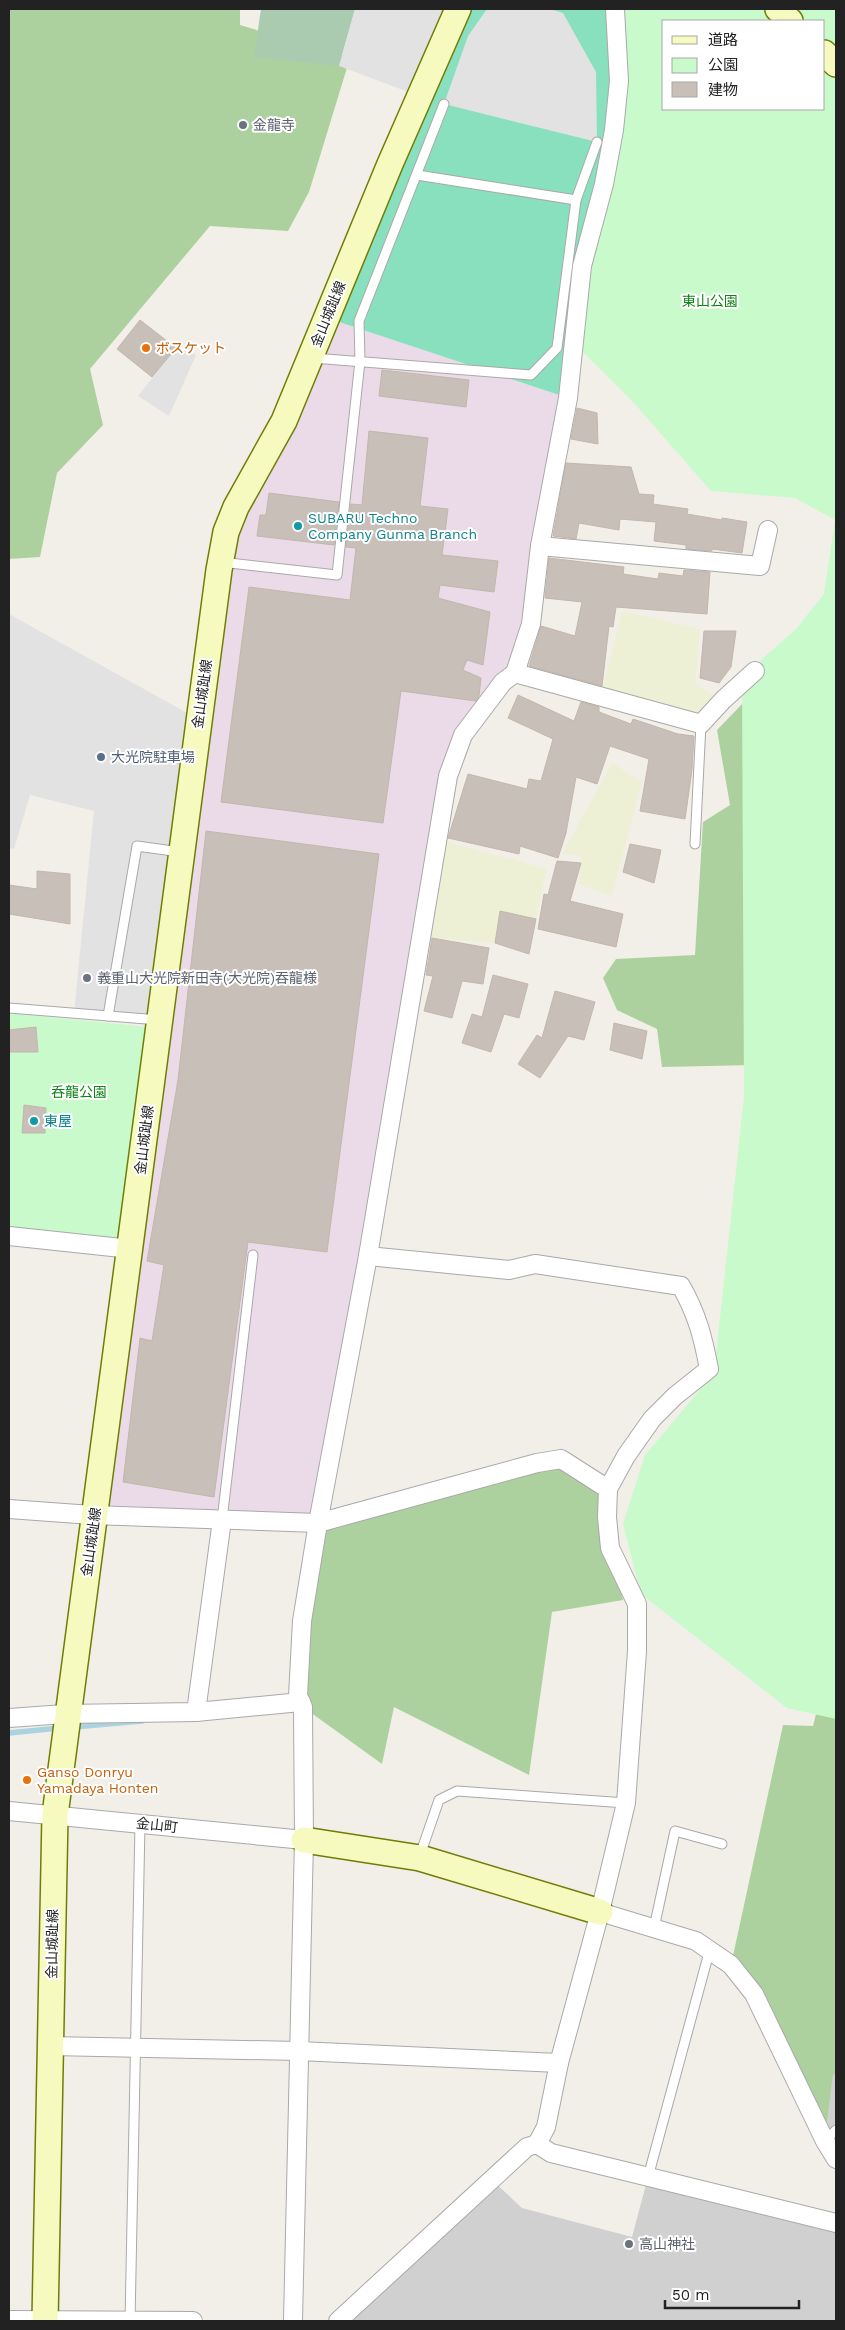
<svg xmlns="http://www.w3.org/2000/svg" width="845" height="2330" viewBox="0 0 845 2330" font-family="'Work Sans','Noto Sans JP',sans-serif">
<style>
.industrial{fill:#ebdbe8}
.religious{fill:#d0d0d0}
.farmland{fill:#eef0d5}
.forest{fill:#add19e}
.cemetery{fill:#aacbaf}
.park{fill:#c8facc;fill-rule:evenodd}
.pitch{fill:#88e0be}
.parking{fill:#e2e2e2}
.lines{fill:none;stroke-linecap:round;stroke-linejoin:round}
.stream{stroke:#aad3df;stroke-width:5.5}
.building{fill:#c7bfb8;stroke:#c4b6ab}
.lane-casing{stroke:#a9a9a9;stroke-width:11}
.street-casing{stroke:#a9a9a9;stroke-width:20}
.secondary-casing{stroke:#707d05;stroke-width:28}
.lane{stroke:#fff;stroke-width:9}
.street{stroke:#fff;stroke-width:18}
.secondary{stroke:#f7fabf;stroke-width:25}
.worship-dot{fill:#6b7280;stroke:#fff;stroke-width:2}
.food-dot{fill:#e8710a;stroke:#fff;stroke-width:2}
.culture-dot{fill:#0f9aa8;stroke:#fff;stroke-width:2}
.service-dot{fill:#5c6f8a;stroke:#fff;stroke-width:2}
.labels{text-anchor:middle;stroke-width:4;stroke-linejoin:round;paint-order:stroke}
.worship-label{font-size:14px;fill:#5b616d;stroke:#fff;text-anchor:start}
.park-label{font-size:14px;fill:#0c8416;stroke:#fff}
.street-label{font-size:14px;fill:#222;stroke:#fff}
.food-label{font-size:14px;fill:#c56008;stroke:#fff;text-anchor:start}
.culture-label{font-size:14px;fill:#0d838f;stroke:#fff;text-anchor:start}
.service-label{font-size:14px;fill:#4e5e75;stroke:#fff;text-anchor:start}
</style>
<rect width="100%" height="100%" fill="#f2efe9"/>
<!-- industrial -->
<polygon class="industrial" points="327,318 568,398 515,673 463,735 318,1523 95,1515 219,570"/>
<!-- religious -->
<g class="religious">
<polygon points="836,2048 836,2159 825,2141"/>
<polygon points="648,2177 836,2233 836,2321 338,2321 492,2180 522,2208 632,2237"/>
</g>
<!-- farmland -->
<g class="farmland">
<polygon points="622,611 700,629 695,684 723,700 701,724 601,696"/>
<polygon points="612,763 642,782 612,896 578,884 582,856 562,854"/>
<polygon points="437,839 547,869 536,919 500,911 495,943 421,937"/>
</g>
<!-- forest -->
<g class="forest">
<polygon points="9,9 240,9 240,25 350,58 309,192 288,231 210,226 90,369 103,425 57,473 40,557 9,559"/>
<polygon points="829,614 754,1065 662,1067 657,1029 617,1010 603,978 616,959 695,955 703,822 730,805 717,730"/>
<polygon points="561,1459 608,1489 610,1548 623,1600 552,1612 529,1775 394,1707 382,1764 303,1707 318,1523"/>
<polygon points="836,1709 836,2073 833,2075 825,2141 731,1965 783,1725 813,1726 816,1714"/>
</g>
<!-- cemetery -->
<polygon class="cemetery" points="261,9 355,9 339,66 254,57"/>
<!-- park -->
<g class="park">
<path d="M 614,9 L 836,9 L 836,1719 L 787,1708 L 641,1594 L 623,1524 L 645,1455 L 714,1373 L 744,1097 L 742,686 L 763,658 L 796,629 L 824,594 L 835,520 L 795,498 L 711,491 L 634,403 L 574,343 ZM 664,21 L 824,21 L 824,109 L 664,109 Z"/>
<polygon points="9,1013 158,1028 131,1249 9,1236"/>
</g>
<!-- pitch -->
<polygon class="pitch" points="458,9 615,9 619,81 568,398 327,318"/>
<!-- parking -->
<g class="parking">
<polygon points="355,9 458,9 419,96 339,66"/>
<polygon points="487,9 550,9 563,13 596,72 597,142 444,104 468,36"/>
<polygon points="176,348 196,355 169,416 138,396"/>
<polygon points="9,614 198,719 160,1020 74,1013 94,811 30,795 14,849 9,848"/>
</g>
<g class="lines">
<!-- stream -->
<g class="stream">
<polyline points="74,1727 142,1721"/>
<polyline points="9,1733 59,1728"/>
</g>
</g>
<!-- building -->
<g class="building">
<polygon points="140,320 176,348 152,377 117,349"/>
<polygon points="382,370 469,380 466,407 379,396"/>
<polygon points="577,408 597,413 598,444 571,439"/>
<polygon points="369,431 428,438 420,506 448,509 442,555 498,561 494,592 440,585 438,598 490,612 483,665 467,660 463,670 481,678 479,696 476,701 401,691 383,823 221,802 249,587 350,600 356,548 346,547 351,504 362,505"/>
<polygon points="566,463 631,467 639,494 654,495 653,504 688,509 687,514 722,520 722,518 747,522 742,553 712,549 712,551 686,549 686,545 654,541 656,522 620,519 619,530 579,523 576,539 553,536"/>
<polygon points="269,493 339,502 334,545 257,536 260,515 266,515"/>
<polygon points="549,558 624,567 623,574 658,579 659,573 683,576 684,570 710,572 707,614 616,607 613,627 609,626 602,686 529,666 541,626 575,636 582,602 545,598"/>
<polygon points="704,631 736,631 731,667 719,683 700,678"/>
<polygon points="518,695 574,721 581,702 599,707 599,712 631,724 633,719 678,734 694,736 692,770 685,819 640,811 649,759 610,746 597,784 576,777 566,833 558,858 520,846 519,854 448,838 468,774 527,789 529,779 541,781 553,739 508,718"/>
<polygon points="206,831 379,854 327,1252 248,1242 214,1497 123,1482 140,1338 152,1341 164,1265 147,1261 178,1080"/>
<polygon points="630,844 661,850 654,883 623,872"/>
<polygon points="557,861 581,863 570,901 623,914 616,947 538,929 544,894 548,895"/>
<polygon points="37,871 70,874 70,924 9,914 9,885 37,889"/>
<polygon points="500,911 536,919 529,954 495,943"/>
<polygon points="432,938 489,948 483,984 462,981 452,1018 424,1011 433,976 426,975"/>
<polygon points="493,975 528,984 519,1018 504,1014 491,1052 462,1043 472,1014 482,1017"/>
<polygon points="555,991 595,1002 584,1040 568,1036 540,1078 518,1064 537,1035 542,1038"/>
<polygon points="614,1023 647,1031 642,1059 610,1050"/>
<polygon points="36,1027 38,1052 9,1052 9,1030"/>
<polygon points="24,1105 46,1108 45,1133 22,1133"/>
</g>
<g class="lines">
<!-- lane casing -->
<g class="lane-casing">
<g id="lane">
<polyline points="417,175 576,200"/>
<polyline points="313,358 531,375 557,348 576,200 597,142"/>
<polyline points="221,562 337,575 360,361 359,321 444,104"/>
<polyline points="695,844 701,724"/>
<polyline points="9,1008 159,1020"/>
<polyline points="108,1016 137,846 180,852"/>
<polyline points="222,1520 253,1255"/>
<polyline points="420,1855 439,1800 457,1791 626,1803"/>
<polyline points="654,1928 675,1831 722,1844"/>
<polyline points="825,2141 836,2130"/>
<polyline points="648,2177 710,1949"/>
<polyline points="130,2321 140,1824"/>
</g>
</g>
<!-- street casing -->
<g class="street-casing">
<g id="street">
<polyline points="540,546 760,566 768,530"/>
<polyline points="515,673 701,724 723,700 755,671"/>
<polyline points="9,1236 131,1249"/>
<path d="M 368,1256 L 509,1270 L 535,1264 L 681,1286 C 697,1314 703,1337 709,1369 L 675,1396 L 652,1419 L 626,1456 L 608,1489 L 607,1517 L 610,1548 L 637,1604 L 637,1651 L 626,1803 L 600,1912 L 559,2063 L 546,2127 L 537,2144 L 551,2153 L 836,2223"/>
<polyline points="9,1509 92,1515 318,1523 537,1463 561,1459 608,1489"/>
<polyline points="196,1712 301,1702"/>
<polyline points="9,1718 65,1714 196,1712 222,1520"/>
<polyline points="9,1811 304,1840"/>
<polyline points="600,1912 696,1941 731,1965 754,1994 825,2141 836,2159"/>
<polyline points="51,2046 299,2051 559,2063"/>
<polyline points="9,2320 193,2321"/>
<polyline points="293,2321 304,1840 303,1707 298,1696 302,1621 318,1523 368,1256 448,776 463,735 503,682 515,673 531,624 540,546 568,398 582,266 604,184 614,130 619,81 615,9"/>
<polyline points="338,2321 527,2147 537,2144"/>
</g>
</g>
<!-- secondary casing -->
<g class="secondary-casing">
<g id="secondary">
<polyline points="778,9 790,21"/>
<polyline points="824,53 836,64"/>
<polyline points="304,1840 420,1858 600,1912"/>
<polyline points="45,2321 55,1815 219,570 226,532 236,507 284,421 390,164 458,9"/>
</g>
</g>
<!-- lane -->
<use href="#lane" class="lane"/>
<!-- street -->
<use href="#street" class="street"/>
<!-- secondary -->
<use href="#secondary" class="secondary"/>
</g>
<!-- markers -->
<g class="worship-dot">
<circle cx="243" cy="125" r="5"/>
<circle cx="87" cy="978" r="5"/>
<circle cx="629" cy="2244" r="5"/>
</g>
<g class="food-dot">
<circle cx="146" cy="348" r="5"/>
<circle cx="27" cy="1780" r="5"/>
</g>
<g class="culture-dot">
<circle cx="298" cy="526" r="5"/>
<circle cx="34" cy="1121" r="5"/>
</g>
<circle class="service-dot" cx="101" cy="757" r="5"/>
<g class="labels">
<!-- worship labels -->
<g class="worship-label">
<text x="253" y="130">金龍寺</text>
<text x="97" y="983">義重山大光院新田寺(大光院)吞龍様</text>
<text x="639" y="2249">高山神社</text>
</g>
<!-- park labels -->
<g class="park-label">
<text x="710" y="306">東山公園</text>
<text x="79" y="1097">呑龍公園</text>
</g>
<!-- street labels -->
<g class="street-label">
<text transform="translate(328 314) rotate(-68)" y="5">金山城趾線</text>
<text transform="translate(202 694) rotate(-82)" y="5">金山城趾線</text>
<text transform="translate(144 1140) rotate(-83)" y="5">金山城趾線</text>
<text transform="translate(91 1542) rotate(-82)" y="5">金山城趾線</text>
<text transform="translate(157 1825) rotate(6)" y="5">金山町</text>
<text transform="translate(52 1944) rotate(-89)" y="5">金山城趾線</text>
</g>
<!-- food labels -->
<g class="food-label">
<text x="156" y="353">ボスケット</text>
<text x="37" y="1777">Ganso Donryu<tspan x="37" dy="16">Yamadaya Honten</tspan></text>
</g>
<!-- culture labels -->
<g class="culture-label">
<text x="308" y="523">SUBARU Techno<tspan x="308" dy="16">Company Gunma Branch</tspan></text>
<text x="44" y="1126">東屋</text>
</g>
<!-- service labels -->
<g class="service-label">
<text x="111" y="762">大光院駐車場</text>
</g>
</g>
<!-- border -->
<rect width="845" height="2330" fill="none" stroke="#222222" stroke-width="20"/>
<!-- legend -->
<rect x="662" y="20" width="162" height="90" fill="#ffffff" stroke="#a7a7a7"/>
<rect x="672" y="36" width="25" height="8" fill="#f7fabf" stroke="#a7a7a7"/>
<text x="708" y="45" font-size="15" fill="#222222">道路</text>
<rect x="672" y="58" width="25" height="15" fill="#c8facc" stroke="#a7a7a7"/>
<text x="708" y="70" font-size="15" fill="#222222">公園</text>
<rect x="672" y="82" width="25" height="15" fill="#c7bfb8" stroke="#a7a7a7"/>
<text x="708" y="95" font-size="15" fill="#222222">建物</text>
<!-- scale -->
<path d="M665 2300v8h134v-8" fill="none" stroke="#222222" stroke-width="2.5"/>
<text x="672" y="2300" font-size="15" fill="#222222" stroke="#ffffff" stroke-width="4" paint-order="stroke">50 m</text>
</svg>
